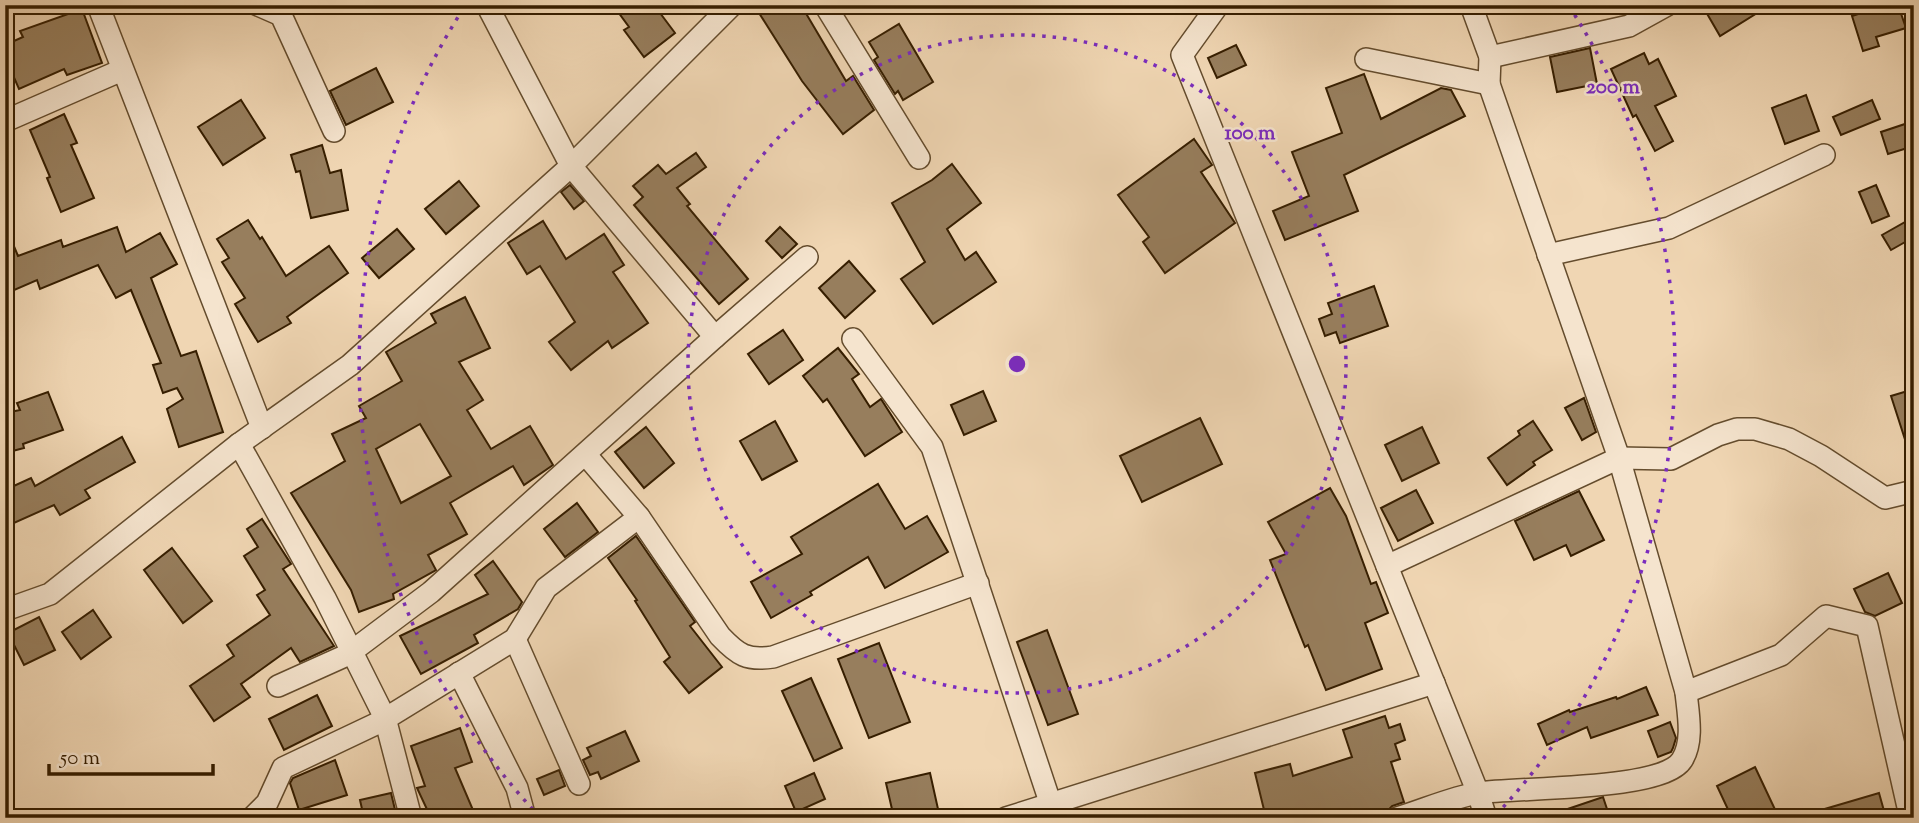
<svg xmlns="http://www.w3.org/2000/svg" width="1919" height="823" viewBox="0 0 1919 823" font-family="'Sorts Mill Goudy',serif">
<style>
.building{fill:#977e5d;stroke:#361e00;stroke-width:2;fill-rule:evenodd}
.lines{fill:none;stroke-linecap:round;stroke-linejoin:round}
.minor-casing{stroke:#644c2d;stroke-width:24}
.minor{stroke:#f5e4ce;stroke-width:21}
.ring{fill:none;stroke:#7b2cbf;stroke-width:3.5;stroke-dasharray:3.5 7}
.centre{fill:#7b2cbf;stroke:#f5e4ce;stroke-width:3.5}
.ring-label{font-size:21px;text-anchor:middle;font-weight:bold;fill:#7b2cbf;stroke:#f5e4ce;stroke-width:5;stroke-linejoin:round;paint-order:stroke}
</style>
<rect width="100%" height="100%" fill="#f0d6b3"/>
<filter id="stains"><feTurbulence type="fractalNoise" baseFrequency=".00286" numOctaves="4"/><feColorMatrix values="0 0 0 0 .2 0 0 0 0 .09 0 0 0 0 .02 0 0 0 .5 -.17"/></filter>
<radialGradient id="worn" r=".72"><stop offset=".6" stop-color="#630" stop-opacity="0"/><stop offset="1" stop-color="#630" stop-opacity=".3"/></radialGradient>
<!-- building -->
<g class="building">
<polygon points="613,5 654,5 675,33 644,57 624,30 629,27"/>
<polygon points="754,5 801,5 846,81 853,76 874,110 843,134 802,81"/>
<polygon points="1702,5 1770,5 1720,36"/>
<polygon points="1886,5 1898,5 1906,28 1876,37 1879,46 1863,51 1852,16"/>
<polygon points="82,9 102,63 67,75 64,69 19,89 5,57 5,45 23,37 20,31"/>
<polygon points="899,24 933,82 903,100 898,91 895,94 874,60 878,57 869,42"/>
<polygon points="1236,45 1246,65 1217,78 1208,58"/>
<polygon points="1590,48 1597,84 1557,92 1550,57"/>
<polygon points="1644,53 1649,64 1658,59 1676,96 1655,106 1673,141 1655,151 1636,115 1633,117 1611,69"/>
<polygon points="376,68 393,102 346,125 330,91"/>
<polygon points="1364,74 1381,119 1441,88 1451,90 1465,116 1344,175 1358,211 1285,240 1273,211 1309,196 1292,152 1342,133 1326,88"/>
<polygon points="1806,95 1819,131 1785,144 1772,108"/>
<polygon points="241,100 265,138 223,165 198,127"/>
<polygon points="1872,100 1880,119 1841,135 1833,117"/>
<polygon points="64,114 77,143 71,145 94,198 61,212 47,178 50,177 30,130"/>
<polygon points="1914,121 1914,146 1888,154 1881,132"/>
<polygon points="1194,139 1212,165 1201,172 1235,223 1165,273 1143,242 1149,237 1118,195"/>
<polygon points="322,145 330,173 341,170 348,210 311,218 300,171 296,172 291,155"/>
<polygon points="696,153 706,167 677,188 690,204 687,206 748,279 719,304 634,205 643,197 633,186 658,165 666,174"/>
<polygon points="952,164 981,203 947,229 965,260 976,252 996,282 933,324 901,279 925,262 892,203 932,180"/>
<polygon points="459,181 479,206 446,234 425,209"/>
<polygon points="570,185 584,201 574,209 561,192"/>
<polygon points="1876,185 1889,216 1872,223 1859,192"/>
<polygon points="1914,217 1914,237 1891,250 1882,235"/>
<polygon points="248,220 260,239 262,237 286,276 329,246 348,273 287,317 291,323 258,342 235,304 245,298 222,262 229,258 217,239"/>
<polygon points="543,221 566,259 604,234 624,265 613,272 648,323 612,348 608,341 571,370 549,342 575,322 540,266 527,274 508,243"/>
<polygon points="5,225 18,256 61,240 63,247 117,227 126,252 160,233 177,264 151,278 181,356 196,351 223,432 179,447 167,409 183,399 177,388 163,393 153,365 161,363 131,290 116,298 98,265 40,289 37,280 5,294"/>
<polygon points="780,227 797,244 782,258 766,241"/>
<polygon points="397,229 414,249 379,278 362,258"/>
<polygon points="849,261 875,291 845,318 819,288"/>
<polygon points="1374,286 1388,326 1340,343 1336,332 1325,336 1319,319 1332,314 1328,303"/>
<path d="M 465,297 L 490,348 L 459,362 L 483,400 L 467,410 L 491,449 L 530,426 L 553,465 L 524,485 L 513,466 L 450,503 L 467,534 L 428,555 L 436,570 L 393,594 L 394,599 L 359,612 L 351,590 L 291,493 L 345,461 L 332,434 L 366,418 L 359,406 L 402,381 L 386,352 L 436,323 L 431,314 ZM 420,424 L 451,476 L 401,503 L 376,449 Z"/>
<polygon points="783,330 803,360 769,384 748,354"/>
<polygon points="838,348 859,374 852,379 870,407 881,399 902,432 865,456 827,399 823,402 803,376"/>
<polygon points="1914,389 1914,455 1910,455 1891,396"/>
<polygon points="983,391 996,421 964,435 951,405"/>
<polygon points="48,392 63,430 23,444 24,448 5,453 5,413 20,410 17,403"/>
<polygon points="1584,398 1596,432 1582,440 1565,408"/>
<polygon points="1200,418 1222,464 1142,502 1120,456"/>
<polygon points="775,421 797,461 762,480 740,441"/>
<polygon points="1533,421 1552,450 1533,462 1535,465 1507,485 1488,458 1520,435 1518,431"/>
<polygon points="646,427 674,463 644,488 615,452"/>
<polygon points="1422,427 1439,463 1402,481 1385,445"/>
<polygon points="122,437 135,462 85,490 90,498 60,515 54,505 5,527 5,490 31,478 35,486"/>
<polygon points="878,484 905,529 927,516 948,552 885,588 868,557 810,592 812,595 771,618 751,582 802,554 791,537"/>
<polygon points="1330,488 1346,516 1371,584 1376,582 1388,613 1365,623 1382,669 1326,690 1308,645 1305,647 1270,560 1286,554 1268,522"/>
<polygon points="1416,490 1433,523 1398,541 1381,508"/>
<polygon points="1579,491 1604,540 1571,556 1566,545 1534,560 1515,521"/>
<polygon points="577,503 598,532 565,557 544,529"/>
<polygon points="262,519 291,564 283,569 334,646 300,662 291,648 241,684 250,697 214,721 190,686 234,656 227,645 270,615 257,595 265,590 244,556 258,547 247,529"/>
<polygon points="636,536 695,622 690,626 722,667 689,693 664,662 670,657 635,601 637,600 608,558"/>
<polygon points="172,548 212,601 183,623 144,570"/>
<polygon points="493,561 522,602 518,609 474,635 478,643 421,674 400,636 488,594 475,575"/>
<polygon points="1888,573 1902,603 1875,616 1865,612 1854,589"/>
<polygon points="93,610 111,637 81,659 62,632"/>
<polygon points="39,617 55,650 24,665 8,633"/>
<polygon points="1047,630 1078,714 1048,725 1017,642"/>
<polygon points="879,643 910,722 869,738 838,659"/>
<polygon points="811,678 842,748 814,761 782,691"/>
<polygon points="1646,687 1658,715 1591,738 1587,727 1547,745 1538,724 1569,710 1570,712 1616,697 1617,699"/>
<polygon points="317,695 332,726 284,750 269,719"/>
<polygon points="1385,716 1389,728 1400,724 1405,740 1395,744 1400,759 1391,762 1404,802 1392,806 1384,815 1376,818 1266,818 1255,773 1290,764 1293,776 1352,757 1343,730"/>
<polygon points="1670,722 1676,738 1673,748 1671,752 1658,757 1648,731"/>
<polygon points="460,728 472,762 455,768 473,810 457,818 431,818 417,788 425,786 411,746"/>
<polygon points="625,731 639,761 601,779 598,772 590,775 583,760 591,756 587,748"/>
<polygon points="335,760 347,795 299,810 290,783 293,778"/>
<polygon points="1755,767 1779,818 1732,818 1717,786"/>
<polygon points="559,770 565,786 544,795 537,779"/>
<polygon points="814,773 825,799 796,812 785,786"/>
<polygon points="930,773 940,818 894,818 886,783"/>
<polygon points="391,793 397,818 364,818 360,800"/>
<polygon points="1879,793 1886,818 1812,818 1811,813"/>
<polygon points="1603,797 1610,818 1551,818 1550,815"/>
</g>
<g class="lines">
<!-- minor casing -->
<g class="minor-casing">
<g id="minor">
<polyline points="98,5 262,428"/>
<polyline points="258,5 281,15 334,131"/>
<polyline points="487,5 571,166 715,337"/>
<polyline points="825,5 919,158"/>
<polyline points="1218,5 1182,55 1478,793 1486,818"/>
<polyline points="1911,5 1914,8"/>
<polyline points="1490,57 1629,26 1667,5"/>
<polyline points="1366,59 1489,84 1490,57 1471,5"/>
<polyline points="5,121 122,70"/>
<polyline points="1548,255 1669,228 1824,155"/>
<polyline points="853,339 932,447 1051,805"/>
<polyline points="239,444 325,598 385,718 411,818"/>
<path d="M 586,455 L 639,517 L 720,636 C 738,655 747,661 773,657 L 978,583"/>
<polyline points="1387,566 1619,458 1671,459 1718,435 1737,429 1755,429 1789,439 1821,456 1885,498 1914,491"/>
<polyline points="5,610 50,594 239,444 350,365 571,166 732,5"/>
<polyline points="515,639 579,784"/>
<polyline points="459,673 517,788 525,818"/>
<polyline points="278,686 347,655 431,592 715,337 807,257"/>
<polyline points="1686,692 1781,655 1826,616 1867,626 1908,807"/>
<polyline points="252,818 267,803 283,768 380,722 515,639 546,588 639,517"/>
<polyline points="1006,818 1434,683"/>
<path d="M 1397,818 C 1424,810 1452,797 1479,793 C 1518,787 1663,791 1682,760 C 1694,741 1688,713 1686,692 L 1619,458 L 1489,84"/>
</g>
</g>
<!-- minor -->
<use href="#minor" class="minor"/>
</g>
<!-- distance rings -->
<g class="ring">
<circle cx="1017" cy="364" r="329"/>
<path d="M540 817A658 658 0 0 1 465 6M1569 6A658 658 0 0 1 1494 817"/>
</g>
<circle cx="1017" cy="364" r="10" class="centre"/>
<g class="ring-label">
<text x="1613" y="93">200 m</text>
<text x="1250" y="139">100 m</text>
</g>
<!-- margin -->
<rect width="1919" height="823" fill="none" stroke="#f0d6b3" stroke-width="28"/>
<rect x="7" y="7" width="1905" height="809" fill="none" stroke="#361e00" stroke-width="3.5"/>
<rect x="14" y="14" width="1891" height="795" fill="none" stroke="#361e00" stroke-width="2"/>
<!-- scale -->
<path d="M49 764v10h164v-10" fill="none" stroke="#361e00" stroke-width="3.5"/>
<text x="60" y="764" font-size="21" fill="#361e00" stroke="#f5e4ce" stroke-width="5" paint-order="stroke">50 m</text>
<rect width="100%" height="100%" filter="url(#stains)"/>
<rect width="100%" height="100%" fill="url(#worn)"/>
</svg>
